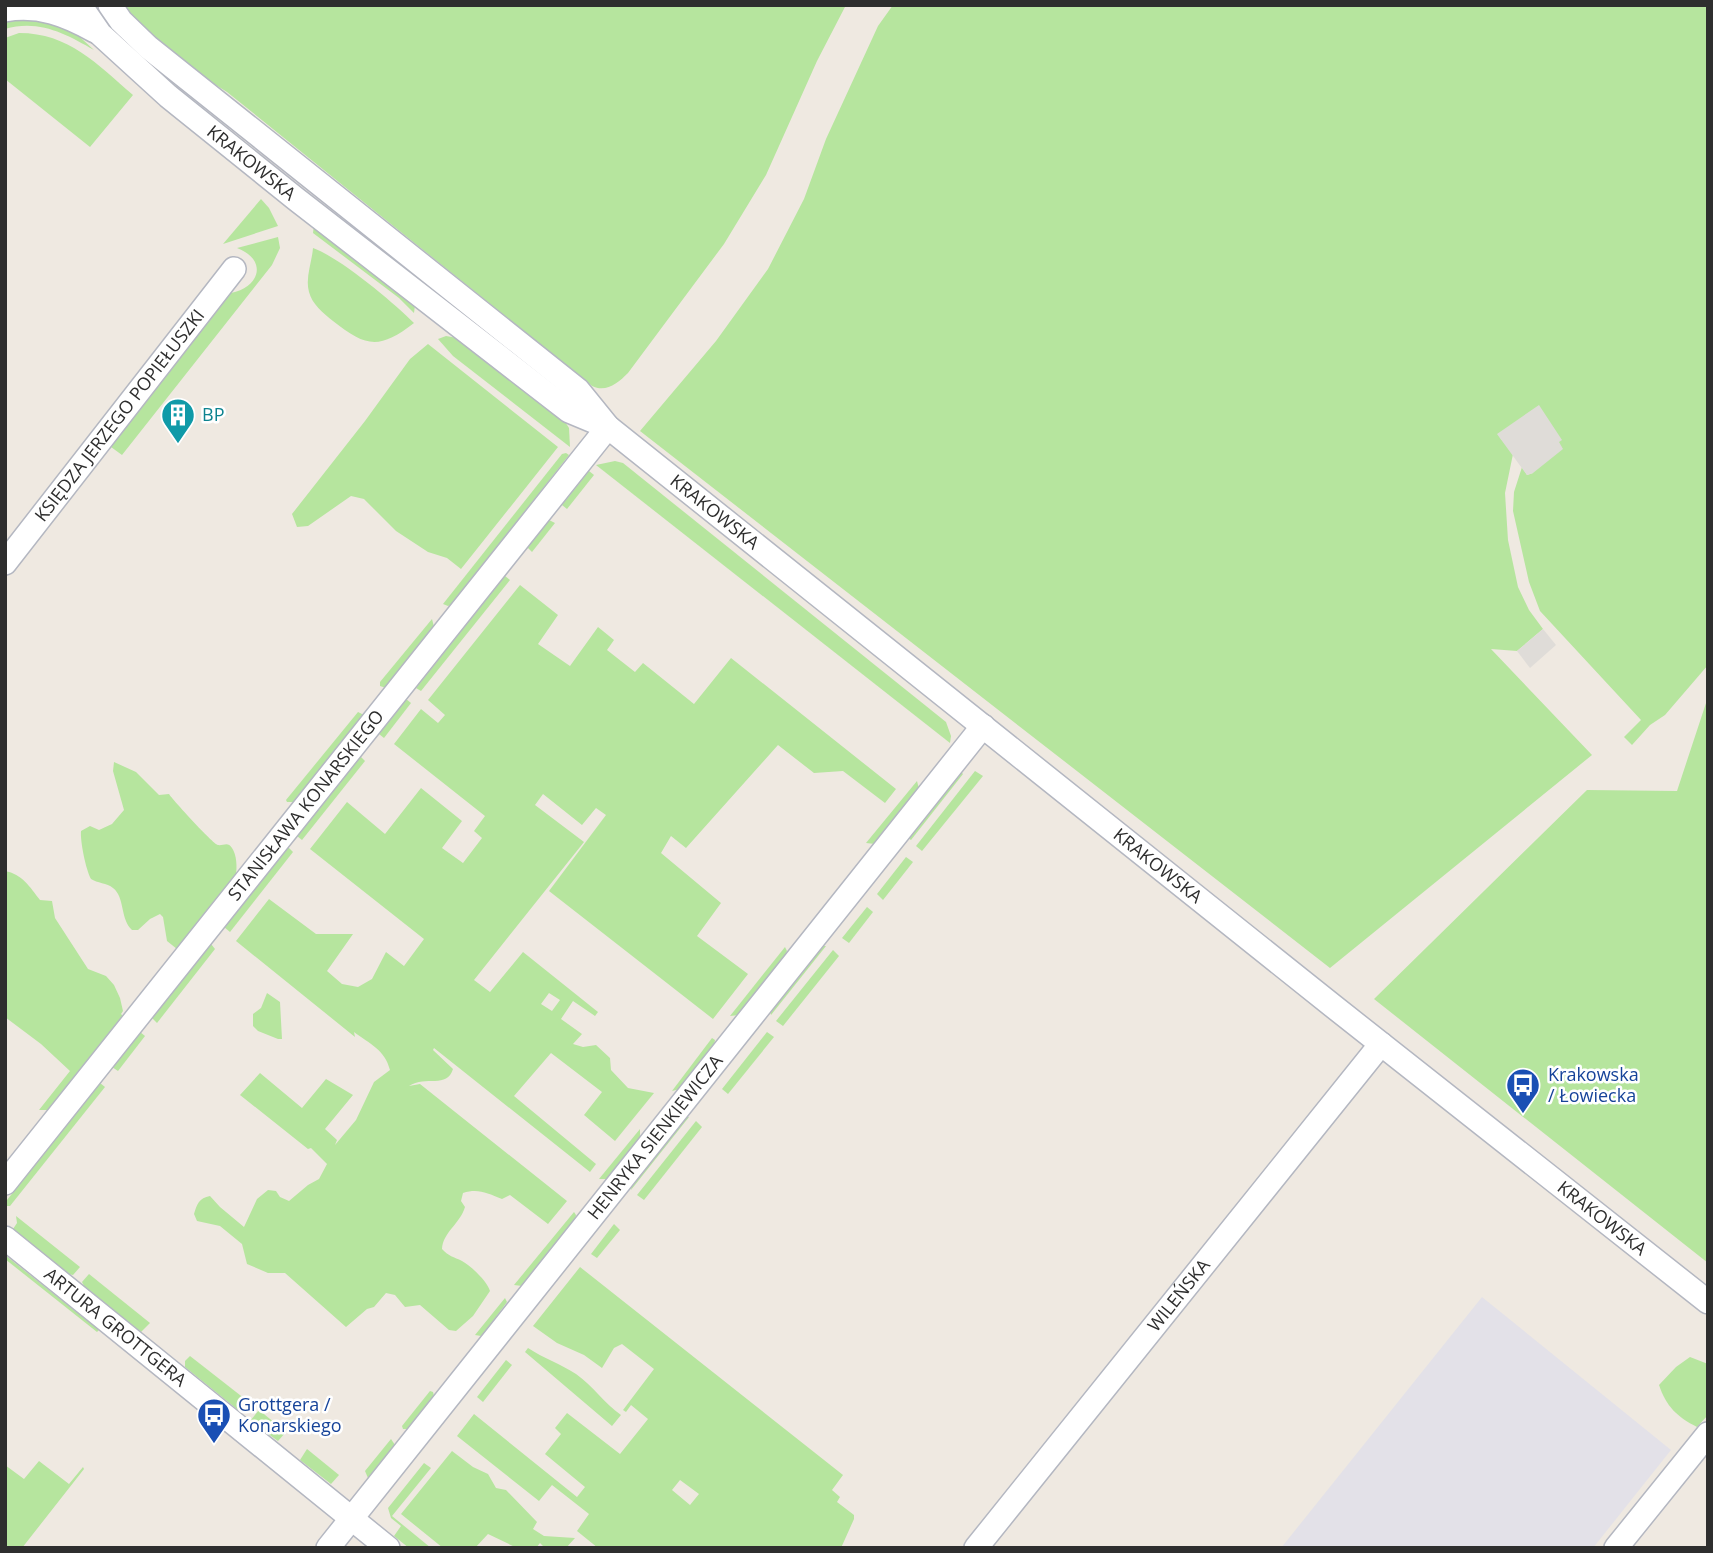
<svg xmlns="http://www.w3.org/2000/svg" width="1713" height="1553" viewBox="0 0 1713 1553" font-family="'Open Sans',sans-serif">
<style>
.industrial{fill:#e3e1e8}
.green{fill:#b6e59e;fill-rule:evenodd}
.plaza{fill:#dfdcd8}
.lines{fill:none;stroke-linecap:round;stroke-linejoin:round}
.minor-casing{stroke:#b4b7c1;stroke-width:26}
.minor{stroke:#fff;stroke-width:23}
.labels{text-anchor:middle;stroke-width:5;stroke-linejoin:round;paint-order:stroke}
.street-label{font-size:18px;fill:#2e2e2e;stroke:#fff}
.culture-label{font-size:18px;fill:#0d838f;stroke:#fff;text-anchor:start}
.transit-label{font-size:18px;fill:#164399;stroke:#fff;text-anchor:start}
</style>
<rect width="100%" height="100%" fill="#efe9e1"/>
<!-- industrial -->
<polygon class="industrial" points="1482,1297 1671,1450 1593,1548 1281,1548"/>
<!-- green -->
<g class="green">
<path d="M 118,5 L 846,5 L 817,61 L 766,175 L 724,244 L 628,373 C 618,383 606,393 592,386 L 227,92 L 179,62 Z"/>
<polygon points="893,5 1708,5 1708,665 1665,715 1650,725 1632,745 1624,737 1641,720 1540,611 1529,582 1513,511 1514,492 1522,467 1527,475 1533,473 1498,435 1513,454 1505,493 1508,540 1518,587 1529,610 1543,629 1517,651 1491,649 1592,755 1330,968 640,431 716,341 768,269 804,199 826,139 878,26"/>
<path d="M 31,15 L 70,28 L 94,50 C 66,34 39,19 5,29 L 5,20 Z"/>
<path d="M 19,33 C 69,33 97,64 133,95 L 90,147 L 5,79 L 5,38 Z"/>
<polygon points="261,199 269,208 278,226 223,244"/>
<polygon points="314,225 415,305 414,313 399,298 313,233"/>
<path d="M 278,237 L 280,248 L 272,265 L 122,455 L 111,447 L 231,293 C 260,287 268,260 237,248 Z"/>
<path d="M 313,248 C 339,257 393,302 414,323 C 379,350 366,347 333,321 C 323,313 312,304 309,292 C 305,278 312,262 313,248 Z"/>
<polygon points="446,336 463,339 562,417 569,428 570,447 453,356 438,339"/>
<polygon points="428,344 558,447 461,569 447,558 428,552 396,531 364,499 351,496 308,526 297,527 292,514 365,421 410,359"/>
<polygon points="566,453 569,455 453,604 448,606 443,604 562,454"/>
<polygon points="615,461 623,463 946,722 951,736 950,743 596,465"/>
<polygon points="589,471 594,475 567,509 562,505"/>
<polygon points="549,520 555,523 532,552 527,547"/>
<polygon points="505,576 510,580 421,691 416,688"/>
<path d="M 520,585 L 558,615 L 538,644 L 570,666 L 598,627 L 614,640 L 607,650 L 635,672 L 643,663 L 694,704 L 731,658 L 896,789 L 885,803 L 843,771 L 814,773 L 778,745 L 686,848 L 671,836 L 661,853 L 721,903 L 697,936 L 748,974 L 713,1019 L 549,891 L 606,815 L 596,808 L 582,825 L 543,794 L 535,805 L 584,842 L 474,980 L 490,992 L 523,952 L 598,1012 L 595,1016 L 573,1001 L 561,1019 L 582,1034 L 573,1044 L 583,1047 L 596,1045 L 610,1058 L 611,1070 L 628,1088 L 654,1093 L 615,1141 L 584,1115 L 602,1092 L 551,1053 L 514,1096 L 596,1164 L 590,1172 L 434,1048 L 433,1050 L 453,1069 C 447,1089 426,1075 409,1086 L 420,1084 L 567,1201 L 548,1224 L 510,1195 L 502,1199 C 487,1193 478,1188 463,1193 L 461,1201 L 465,1207 C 460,1224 443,1232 442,1249 C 448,1256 454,1257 462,1261 C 471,1266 487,1281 490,1291 L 473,1316 L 456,1331 L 449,1330 L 420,1305 L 405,1307 L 395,1295 L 386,1293 L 374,1307 L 367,1309 L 346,1327 L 285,1273 L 268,1273 L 247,1264 L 242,1244 L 220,1226 L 197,1221 L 194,1214 C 197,1204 199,1198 210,1196 L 220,1207 L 244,1227 L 257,1199 L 268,1190 L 276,1191 L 280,1197 L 289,1201 L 308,1185 L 319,1179 L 327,1164 L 311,1148 L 308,1149 L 240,1095 L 260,1073 L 302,1108 L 326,1079 L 353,1095 L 325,1129 L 337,1140 L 335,1145 L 356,1120 L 374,1082 L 390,1070 C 385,1050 370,1044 354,1032 L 355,1037 L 236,941 L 269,899 L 316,934 L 353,934 L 327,971 L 342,984 L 358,987 L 372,979 L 386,952 L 404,966 L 424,939 L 310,849 L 347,802 L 385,834 L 421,788 L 462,821 L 442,848 L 463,863 L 482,838 L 474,831 L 485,816 L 394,744 L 421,709 L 438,723 L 445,715 L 428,700 ZM 549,993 L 560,1000 L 552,1011 L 541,1004 Z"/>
<polygon points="432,619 434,627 386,688 380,686 380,682"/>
<polygon points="1708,697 1708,1263 1374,999 1587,790 1677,791"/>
<polygon points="406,699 411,703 384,738 379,734"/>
<polygon points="358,712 364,715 294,802 287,802 286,800"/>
<polygon points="360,756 365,761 302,840 297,836"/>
<path d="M 114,762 L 136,772 L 159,795 L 169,794 C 172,799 213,844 218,845 C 223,846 228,841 232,848 C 237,855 237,868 236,874 L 177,949 L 167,941 L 163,917 L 160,914 L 150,919 L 138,930 L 132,930 C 120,919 125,897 113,888 C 107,883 97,883 91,879 C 86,870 80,841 81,831 L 90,826 L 99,830 L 112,824 L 124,810 L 113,771 Z"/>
<polygon points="975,771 983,776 922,851 916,846"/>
<polygon points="961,772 963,774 911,840 908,838"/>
<polygon points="917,781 919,789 875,844 866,843"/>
<polygon points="288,847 293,852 230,932 224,927"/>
<polygon points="906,857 913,862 883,900 877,894"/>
<path d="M 5,871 C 22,874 30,887 40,900 L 52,901 L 55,918 L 88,969 L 106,976 L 114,985 L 120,998 L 123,1011 L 121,1014 L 123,1016 L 48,1110 L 39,1110 L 70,1071 L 41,1044 L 5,1017 Z"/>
<polygon points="867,907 873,912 849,943 842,938"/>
<polygon points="211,944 215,949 157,1023 152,1018"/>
<polygon points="822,946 826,946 771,1015 770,1011"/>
<polygon points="785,947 787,951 785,956 739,1015 730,1016"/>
<polygon points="833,950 839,956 783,1026 776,1021"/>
<polygon points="267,993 280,1002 282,1039 278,1039 258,1031 253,1026 253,1014 261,1008"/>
<polygon points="140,1032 145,1036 118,1071 112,1067"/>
<polygon points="767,1032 774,1037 728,1094 722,1089"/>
<polygon points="712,1038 715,1040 714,1046 680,1089 672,1091"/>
<polygon points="100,1083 105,1087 10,1206 6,1206 7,1200"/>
<polygon points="685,1117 689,1117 631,1190 632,1184"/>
<polygon points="696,1121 702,1127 644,1200 637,1195"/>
<polygon points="640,1129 640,1137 609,1179 599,1179"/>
<polygon points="574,1212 576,1215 575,1220 522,1286 514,1285"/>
<polygon points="16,1216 80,1267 73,1275 68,1274 13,1229 17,1223"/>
<polygon points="614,1224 620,1230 597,1258 591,1254"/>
<polygon points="5,1255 99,1330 97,1332 5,1259"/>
<path d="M 580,1267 L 843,1475 L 832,1490 L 840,1497 L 837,1502 L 854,1515 L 854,1519 L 841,1548 L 598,1548 L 577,1531 L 589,1514 L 552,1485 L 539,1501 L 457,1436 L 474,1414 L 577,1497 L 585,1487 L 545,1454 L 561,1434 L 555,1428 L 567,1413 L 620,1454 L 648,1419 L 631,1405 L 626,1412 L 623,1410 L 654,1369 L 622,1344 L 614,1348 L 602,1368 L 584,1355 L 557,1343 L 533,1326 ZM 680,1480 L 699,1494 L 690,1505 L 672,1490 Z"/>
<polygon points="89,1274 150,1323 141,1332 136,1328 84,1286 82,1282"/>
<polygon points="505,1298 507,1302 484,1333 481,1336 475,1335"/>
<path d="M 528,1348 C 543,1358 561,1364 576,1374 C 593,1386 604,1403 621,1415 L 612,1426 L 525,1352 Z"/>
<polygon points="190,1356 245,1399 238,1410 185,1367 185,1361"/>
<path d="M 1690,1357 L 1708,1364 L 1708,1415 L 1697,1427 C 1677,1417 1666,1406 1659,1385 L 1676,1367 Z"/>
<polygon points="506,1360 512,1365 483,1402 477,1397"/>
<polygon points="430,1391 433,1392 434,1396 407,1429 403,1429 402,1426"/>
<polygon points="259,1410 286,1432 278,1441 250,1421"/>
<polygon points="391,1439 395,1445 368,1478 365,1471"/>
<polygon points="307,1449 339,1475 331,1484 300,1460"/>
<polygon points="452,1451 473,1467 488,1474 496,1488 506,1490 537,1522 533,1529 544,1536 575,1538 566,1548 545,1548 540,1543 536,1548 517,1548 488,1534 475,1548 443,1548 401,1514"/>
<polygon points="39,1461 69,1484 83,1467 84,1469 22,1548 5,1548 5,1465 24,1479"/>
<polygon points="424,1463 431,1468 392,1516 431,1548 409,1548 394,1536 401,1526 391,1518 388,1508"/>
</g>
<!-- plaza -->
<g class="plaza">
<polygon points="1539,405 1562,440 1559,442 1563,449 1533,473 1527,475 1497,434"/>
<polygon points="1543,629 1556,645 1530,668 1517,651"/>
</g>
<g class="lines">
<!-- minor casing -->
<g class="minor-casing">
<g id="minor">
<path id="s1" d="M 80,5 L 100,34 L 168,96 L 296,199 L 569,411 L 605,426"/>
<path id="s2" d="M 110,5 L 121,21 L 148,47 L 578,390 L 608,427 L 1333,1006 L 1708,1302"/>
<path d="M 5,10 C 39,4 66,15 95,31"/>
<path id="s3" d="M 5,563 L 234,269"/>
<path id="s4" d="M 5,1183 L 608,427"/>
<path id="s5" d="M 5,1238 L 388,1548"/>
<path id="s6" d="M 328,1548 L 983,726"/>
<path id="s7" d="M 976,1548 L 1381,1044"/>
<polyline points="1616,1548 1708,1434"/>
</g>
</g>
<!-- minor -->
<use href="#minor" class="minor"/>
</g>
<!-- icons -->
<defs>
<g id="building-pin" transform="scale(1.75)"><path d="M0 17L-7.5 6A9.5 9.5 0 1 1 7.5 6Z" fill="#0f9aa8" stroke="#fff"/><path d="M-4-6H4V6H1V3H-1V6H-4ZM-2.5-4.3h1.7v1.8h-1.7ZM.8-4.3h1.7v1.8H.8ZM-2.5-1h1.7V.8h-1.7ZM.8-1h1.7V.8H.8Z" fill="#fff"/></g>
<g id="bus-pin" transform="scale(1.75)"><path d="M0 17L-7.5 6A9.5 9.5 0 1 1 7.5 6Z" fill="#1a4fb4" stroke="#fff"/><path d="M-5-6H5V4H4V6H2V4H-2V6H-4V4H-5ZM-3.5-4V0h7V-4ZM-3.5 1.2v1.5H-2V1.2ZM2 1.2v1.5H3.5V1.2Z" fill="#fff"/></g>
</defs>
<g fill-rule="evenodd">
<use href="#building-pin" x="178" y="415"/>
<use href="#bus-pin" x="1523" y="1085"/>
<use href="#bus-pin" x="214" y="1415"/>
</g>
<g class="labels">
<!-- street labels -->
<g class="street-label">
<text dy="6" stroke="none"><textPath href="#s1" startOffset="234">KRAKOWSKA</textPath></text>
<text dy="6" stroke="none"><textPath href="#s3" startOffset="187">KSIĘDZA JERZEGO POPIEŁUSZKI</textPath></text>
<text dy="6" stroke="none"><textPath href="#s2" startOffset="791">KRAKOWSKA</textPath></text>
<text dy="6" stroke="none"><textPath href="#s4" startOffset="483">STANISŁAWA KONARSKIEGO</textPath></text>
<text dy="6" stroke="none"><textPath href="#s2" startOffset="1358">KRAKOWSKA</textPath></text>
<text dy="6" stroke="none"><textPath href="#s6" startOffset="525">HENRYKA SIENKIEWICZA</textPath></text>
<text dy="6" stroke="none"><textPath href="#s2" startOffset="1925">KRAKOWSKA</textPath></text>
<text dy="6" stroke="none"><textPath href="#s7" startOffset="324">WILEŃSKA</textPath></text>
<text dy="6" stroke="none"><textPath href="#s5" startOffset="142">ARTURA GROTTGERA</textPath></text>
</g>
<!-- culture labels -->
<g class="culture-label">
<text x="202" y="421">BP</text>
</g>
<!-- transit labels -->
<g class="transit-label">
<text x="1548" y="1081">Krakowska<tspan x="1548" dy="21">/ Łowiecka</tspan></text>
<text x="238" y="1411">Grottgera /<tspan x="238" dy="21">Konarskiego</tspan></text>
</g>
</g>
<!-- border -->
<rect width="1713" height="1553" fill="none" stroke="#2e2e2e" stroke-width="14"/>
</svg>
